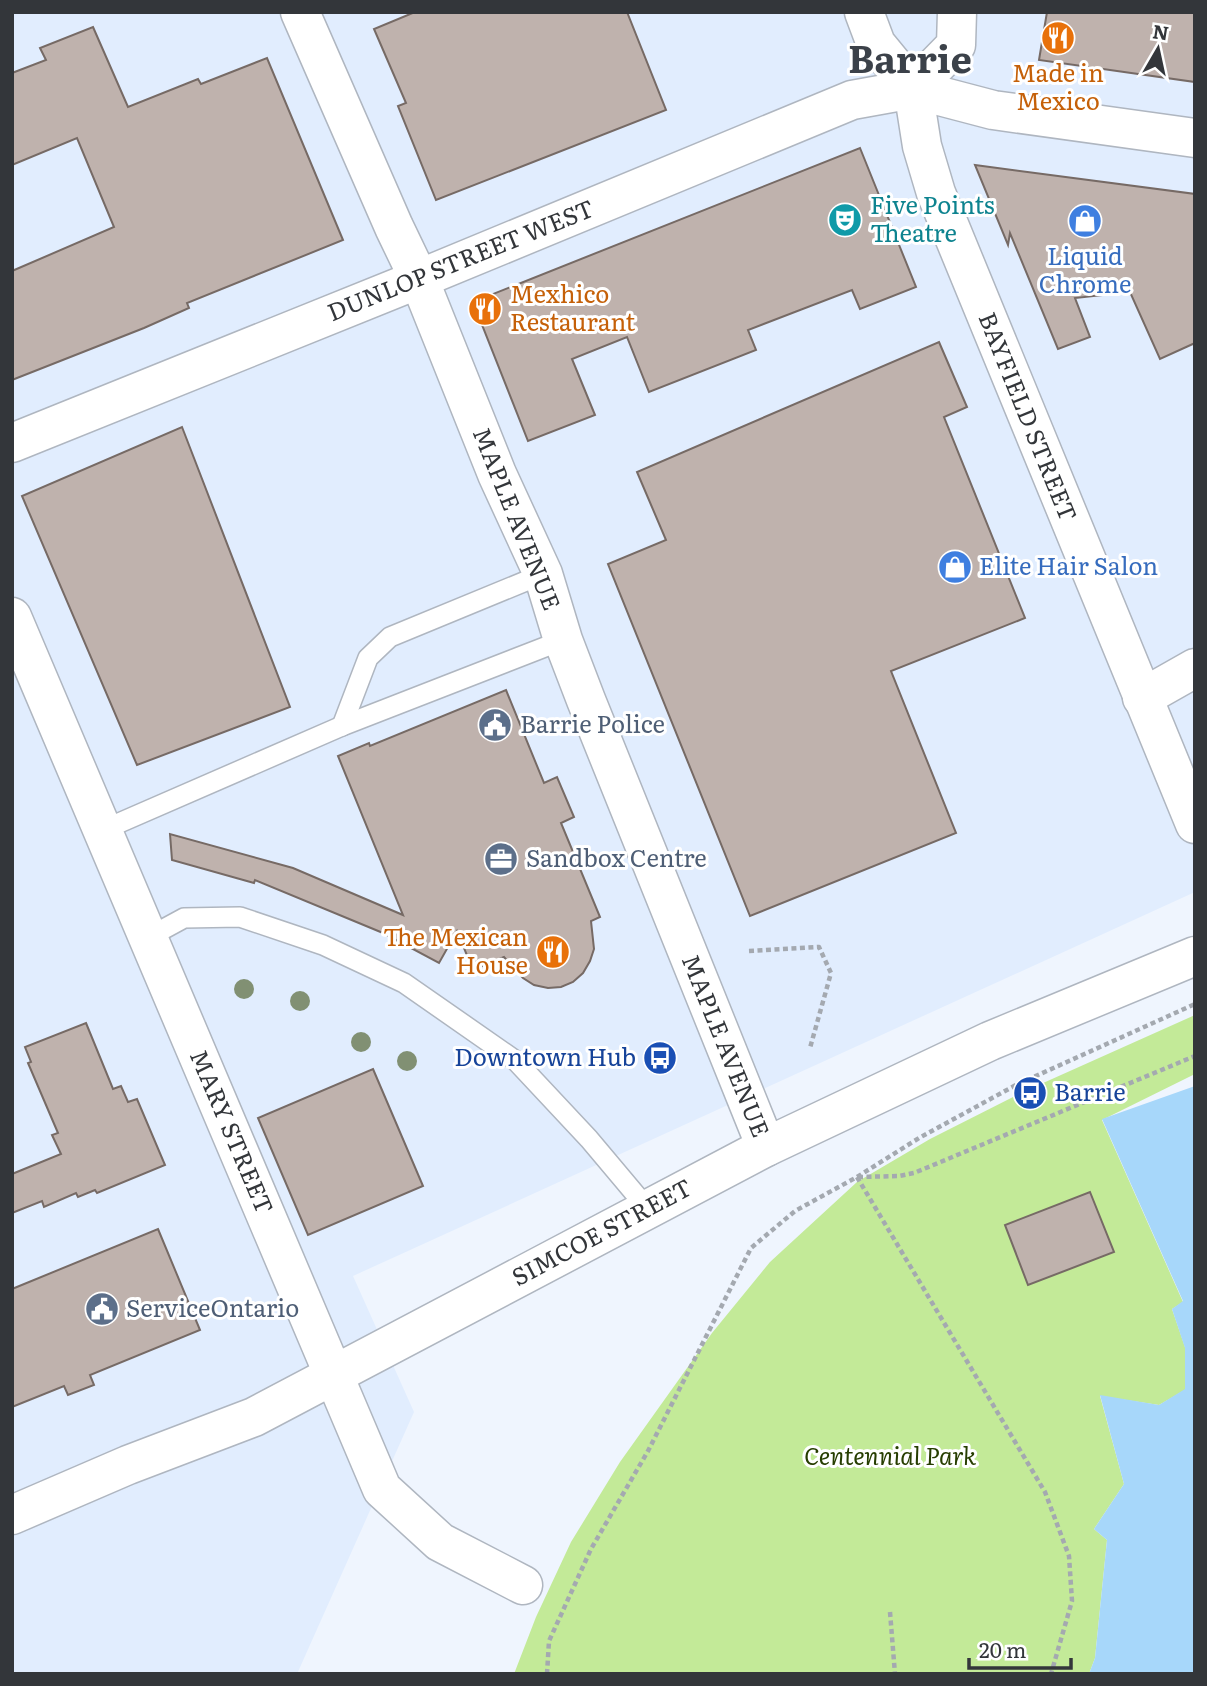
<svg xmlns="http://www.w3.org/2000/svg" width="1207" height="1686" viewBox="0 0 1207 1686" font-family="Literata,serif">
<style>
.built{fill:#e1edfe}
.green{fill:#c3ea98}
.water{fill:#a7d7fa}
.building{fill:#bfb2ad;stroke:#766a65;stroke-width:2}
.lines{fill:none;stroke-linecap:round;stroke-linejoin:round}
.service-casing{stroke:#afb6c0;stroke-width:22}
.minor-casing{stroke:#afb6c0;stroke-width:41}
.secondary-casing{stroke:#afb6c0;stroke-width:41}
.path{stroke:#a4a9b0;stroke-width:4.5;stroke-dasharray:5 3.5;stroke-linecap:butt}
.service{stroke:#fff;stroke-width:19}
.minor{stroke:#fff;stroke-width:38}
.secondary{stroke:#fff;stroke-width:38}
.tree{fill:#819073}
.labels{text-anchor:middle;stroke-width:6;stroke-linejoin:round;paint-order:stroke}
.food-label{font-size:24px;fill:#c56008;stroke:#fff}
.culture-label{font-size:24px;fill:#0d838f;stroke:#fff;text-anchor:start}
.shop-label{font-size:24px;fill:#366cbe;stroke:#fff}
.street-label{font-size:24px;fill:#33363a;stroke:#fff}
.service-label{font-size:24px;fill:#4e5e75;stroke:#fff;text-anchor:start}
.transit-label{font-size:24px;fill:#164399;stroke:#fff;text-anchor:end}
.park-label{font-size:24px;font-style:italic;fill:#273e01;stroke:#fff}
.town-label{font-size:38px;font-weight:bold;fill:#3b4149;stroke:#fff}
</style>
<rect width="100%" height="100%" fill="#eff5fe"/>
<!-- built -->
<polygon class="built" points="12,12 1195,12 1195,892 353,1276 414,1412 297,1674 12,1674"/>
<!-- green -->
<polygon class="green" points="1195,1015 1195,1074 1102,1120 1183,1302 1172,1309 1185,1347 1185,1390 1159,1405 1100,1396 1124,1484 1094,1529 1107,1540 1095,1658 1089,1674 514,1674 536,1617 571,1542 620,1462 712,1333 770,1262 857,1182 930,1139 1023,1092"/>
<!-- water -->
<polygon class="water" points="1195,1086 1195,1674 1089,1674 1095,1658 1107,1540 1094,1529 1124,1484 1100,1395 1159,1405 1185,1389 1185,1348 1172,1309 1183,1301 1102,1119"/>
<!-- building -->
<g class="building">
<polygon points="415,12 627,12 666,110 436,200 398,106 406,103 374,29"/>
<polygon points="1047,12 1195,12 1195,82 1039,60"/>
<polygon points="93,27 128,107 198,79 201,84 267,58 343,240 187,303 189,308 144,328 12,380 12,271 114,227 77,138 12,165 12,73 46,60 40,48"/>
<polygon points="860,148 916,287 860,309 852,290 748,330 756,350 649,392 627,337 572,359 595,415 528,441 473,302"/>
<polygon points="975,165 1195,194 1195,343 1160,359 1130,292 1075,298 1090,337 1058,349 1010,233 1008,245"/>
<polygon points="939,342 967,407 944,417 1025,618 891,671 956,833 750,916 608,564 666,540 637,472"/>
<polygon points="182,427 290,707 137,765 22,496"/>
<polygon points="506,690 544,783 557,777 574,817 561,823 600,917 591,921 594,949 590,961 583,973 573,982 561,987 548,988 534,985 523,978 504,957 473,970 457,931 439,963 383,933 255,880 254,883 172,860 170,834 293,868 403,915 338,756 369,743 370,746"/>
<polygon points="86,1023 113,1089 121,1086 128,1102 137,1099 165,1165 97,1193 95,1190 78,1197 76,1193 44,1207 42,1201 12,1213 12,1174 61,1154 52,1135 58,1133 28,1063 31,1062 25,1047"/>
<polygon points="373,1069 423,1186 308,1235 258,1118"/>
<polygon points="1090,1192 1114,1252 1028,1285 1005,1225"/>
<polygon points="158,1229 200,1330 90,1375 94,1385 68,1395 64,1386 12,1407 12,1289"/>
</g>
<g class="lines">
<!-- service casing -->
<g class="service-casing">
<g id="service">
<polyline points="342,726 368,658 390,637 543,574"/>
<polyline points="103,830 342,726 563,640"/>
<polyline points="149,937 184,918 240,917 323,945 404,983 516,1061 589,1139 647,1208"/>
</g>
</g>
<!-- minor casing -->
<g class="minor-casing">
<g id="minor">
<polyline points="300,12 394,227 419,279 497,474 543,574 563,640 586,700 766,1147"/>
<polyline points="913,89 956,45 957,12"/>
<polyline points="12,617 382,1489 440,1542 523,1585"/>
<polyline points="1142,698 1195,668"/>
</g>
</g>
<!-- secondary casing -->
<g class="secondary-casing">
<g id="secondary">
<polyline points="864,12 876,44 913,89 922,146 936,193 1195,824"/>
<polyline points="12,443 419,279 852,100 913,89 993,110 1195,138"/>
<polyline points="12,1515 128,1465 254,1417 766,1147 990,1041 1195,956"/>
</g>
</g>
<!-- path -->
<g class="path">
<polyline points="749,951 819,947 831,973 810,1048"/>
<polyline points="857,1177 1045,1492 1069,1556 1072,1601 1051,1674"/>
<polyline points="858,1177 899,1176 914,1173 1195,1056"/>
<polyline points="890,1612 895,1674"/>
<polyline points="547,1674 549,1641 591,1549 648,1451 751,1248 795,1211 857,1177 919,1138 1016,1085 1195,1004"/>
</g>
<!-- service -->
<use href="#service" class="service"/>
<!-- minor -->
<use href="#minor" class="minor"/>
<!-- secondary -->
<use href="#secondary" class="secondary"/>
</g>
<!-- trees -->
<g class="tree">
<circle cx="244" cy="989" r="10"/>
<circle cx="300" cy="1001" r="10"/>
<circle cx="361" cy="1042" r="10"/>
<circle cx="407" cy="1061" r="10"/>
</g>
<!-- icons -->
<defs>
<g id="restaurant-disc" transform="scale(1.75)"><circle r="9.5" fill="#e8710a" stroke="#fff"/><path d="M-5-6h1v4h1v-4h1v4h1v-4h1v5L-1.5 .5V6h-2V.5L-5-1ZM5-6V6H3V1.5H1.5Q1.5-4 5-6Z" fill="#fff"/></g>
<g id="theatre-disc" transform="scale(1.75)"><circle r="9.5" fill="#0f9aa8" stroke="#fff"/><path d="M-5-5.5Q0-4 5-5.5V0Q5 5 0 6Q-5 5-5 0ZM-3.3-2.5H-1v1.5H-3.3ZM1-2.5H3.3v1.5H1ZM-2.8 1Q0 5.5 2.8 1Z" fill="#fff"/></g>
<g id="shop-disc" transform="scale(1.75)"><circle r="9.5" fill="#3f7fe0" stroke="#fff"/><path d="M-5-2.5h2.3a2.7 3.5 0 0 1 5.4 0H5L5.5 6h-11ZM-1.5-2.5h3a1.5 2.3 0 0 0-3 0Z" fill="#fff"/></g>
<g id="civic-disc" transform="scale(1.75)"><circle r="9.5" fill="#5c6f8a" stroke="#fff"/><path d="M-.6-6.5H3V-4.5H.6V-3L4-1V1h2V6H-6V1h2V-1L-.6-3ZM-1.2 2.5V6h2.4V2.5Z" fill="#fff"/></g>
<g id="office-disc" transform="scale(1.75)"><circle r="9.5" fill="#5c6f8a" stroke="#fff"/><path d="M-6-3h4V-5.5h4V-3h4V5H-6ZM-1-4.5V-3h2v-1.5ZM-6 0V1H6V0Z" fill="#fff"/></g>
<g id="bus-disc" transform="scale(1.75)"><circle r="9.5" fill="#1a4fb4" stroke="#fff"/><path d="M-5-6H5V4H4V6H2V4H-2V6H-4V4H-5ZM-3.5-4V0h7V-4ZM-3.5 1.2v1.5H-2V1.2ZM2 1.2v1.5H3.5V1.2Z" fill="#fff"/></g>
</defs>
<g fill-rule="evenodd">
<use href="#restaurant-disc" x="1058" y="38"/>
<use href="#theatre-disc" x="845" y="220"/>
<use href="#shop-disc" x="1085" y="221"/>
<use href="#restaurant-disc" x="485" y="309"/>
<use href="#shop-disc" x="955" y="567"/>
<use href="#civic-disc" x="495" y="725"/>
<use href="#office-disc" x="501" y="859"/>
<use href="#restaurant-disc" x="553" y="952"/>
<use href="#bus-disc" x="660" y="1058"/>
<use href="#bus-disc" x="1030" y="1093"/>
<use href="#civic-disc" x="102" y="1309"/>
</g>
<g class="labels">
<!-- food labels -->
<g class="food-label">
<text x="1058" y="82">Made in<tspan x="1058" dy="28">Mexico</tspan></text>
<text x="510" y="303" text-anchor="start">Mexhico<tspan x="510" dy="28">Restaurant</tspan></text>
<text x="528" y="946" text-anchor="end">The Mexican<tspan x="528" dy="28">House</tspan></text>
</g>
<!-- culture labels -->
<g class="culture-label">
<text x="870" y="214">Five Points<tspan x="870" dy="28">Theatre</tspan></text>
</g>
<!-- shop labels -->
<g class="shop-label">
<text x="1085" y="265">Liquid<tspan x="1085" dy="28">Chrome</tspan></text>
<text x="979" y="575" text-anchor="start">Elite Hair Salon</text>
</g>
<!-- street labels -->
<g class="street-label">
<text transform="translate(461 261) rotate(-22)" y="8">DUNLOP STREET WEST</text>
<text transform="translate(1027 417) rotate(68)" y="8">BAYFIELD STREET</text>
<text transform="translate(516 519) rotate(68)" y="8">MAPLE AVENUE</text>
<text transform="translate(725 1046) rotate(68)" y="8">MAPLE AVENUE</text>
<text transform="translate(231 1132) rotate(67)" y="8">MARY STREET</text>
<text transform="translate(602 1233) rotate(-28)" y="8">SIMCOE STREET</text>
</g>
<!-- service labels -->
<g class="service-label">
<text x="520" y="733">Barrie Police</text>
<text x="526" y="867">Sandbox Centre</text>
<text x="126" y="1317">ServiceOntario</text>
</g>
<!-- transit labels -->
<g class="transit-label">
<text x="636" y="1066">Downtown Hub</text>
<text x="1054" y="1101" text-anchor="start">Barrie</text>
</g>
<!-- park labels -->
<g class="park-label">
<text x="890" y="1465">Centennial Park</text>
</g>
<!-- town labels -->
<g class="town-label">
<text x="910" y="73">Barrie</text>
</g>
</g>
<!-- border -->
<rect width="1207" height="1686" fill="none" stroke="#33363a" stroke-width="28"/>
<!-- north arrow -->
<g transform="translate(1158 49) rotate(9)" stroke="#ffffff" stroke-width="5" paint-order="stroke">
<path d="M0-5L12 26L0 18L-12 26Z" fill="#33363a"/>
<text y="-10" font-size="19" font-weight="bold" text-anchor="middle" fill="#33363a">N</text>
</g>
<!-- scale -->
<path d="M969 1658v10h102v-10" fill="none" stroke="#33363a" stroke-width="3.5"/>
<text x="979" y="1658" font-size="21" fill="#33363a" stroke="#ffffff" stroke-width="5" paint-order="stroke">20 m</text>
</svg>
